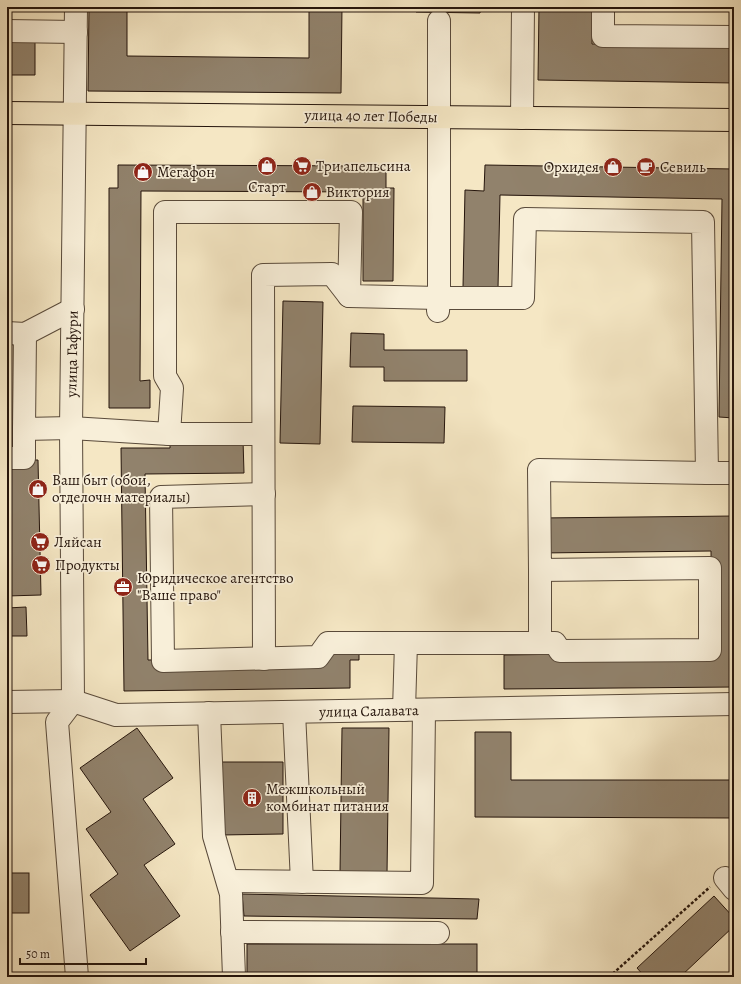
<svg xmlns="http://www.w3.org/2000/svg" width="741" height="984" viewBox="0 0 741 984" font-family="Alegreya,serif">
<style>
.building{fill:#91826c;stroke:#25150c}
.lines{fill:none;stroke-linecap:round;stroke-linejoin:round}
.minor-casing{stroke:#594a3a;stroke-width:24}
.major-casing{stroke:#25150c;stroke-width:24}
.path{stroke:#25150c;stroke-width:2.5;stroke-dasharray:3 2;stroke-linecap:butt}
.minor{stroke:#f8efd9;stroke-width:22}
.major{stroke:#f5e7c4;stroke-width:22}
.labels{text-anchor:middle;stroke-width:3.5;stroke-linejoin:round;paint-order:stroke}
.street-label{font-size:15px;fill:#25150c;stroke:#f8efd9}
.poi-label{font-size:15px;fill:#25150c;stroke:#f8efd9;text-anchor:start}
</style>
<rect width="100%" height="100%" fill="#f5e7c4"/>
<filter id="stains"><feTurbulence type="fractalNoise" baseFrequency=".005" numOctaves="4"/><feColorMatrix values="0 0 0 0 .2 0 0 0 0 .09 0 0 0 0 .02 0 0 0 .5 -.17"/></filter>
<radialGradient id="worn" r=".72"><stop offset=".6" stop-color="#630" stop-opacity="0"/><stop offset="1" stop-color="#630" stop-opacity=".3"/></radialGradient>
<!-- building -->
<g class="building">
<polygon points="89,7 127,7 127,56 309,58 309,7 342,7 341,93 88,91"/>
<polygon points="416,7 481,7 480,13 416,12"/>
<polygon points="539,7 593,7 592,44 734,46 734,83 538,80"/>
<polygon points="7,37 35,38 35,75 7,75"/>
<polygon points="118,165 386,166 386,188 394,188 393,281 363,281 363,192 141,191 140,381 150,380 150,408 109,408 109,188 118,188"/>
<polygon points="485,165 734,169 734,418 719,417 722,199 500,195 498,288 463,287 465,190 484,191"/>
<polygon points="283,301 323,302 320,444 280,443"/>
<polygon points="351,333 384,334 384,350 467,350 467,381 384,381 384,367 350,367"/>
<polygon points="353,406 445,407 444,443 352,442"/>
<polygon points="243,440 244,473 145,474 148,660 327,657 327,646 359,646 359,660 350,660 350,688 124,691 121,448 170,448 170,441"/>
<polygon points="7,460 38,460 41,595 7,596"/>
<polygon points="734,516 734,687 504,689 504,655 712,652 711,551 540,553 540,518"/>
<polygon points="26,607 27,636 7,636 7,608"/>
<polygon points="137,728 173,778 143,799 175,844 144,865 180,916 130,951 90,895 118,874 86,829 111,812 80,768"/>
<polygon points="342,728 389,728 387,874 340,873"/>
<polygon points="475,732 511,732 511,780 734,780 734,818 475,817"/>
<polygon points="220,762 283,762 283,834 221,835"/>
<rect x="7" y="873" width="22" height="40"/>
<polygon points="242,894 479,899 477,919 244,916"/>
<polygon points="714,896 734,918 734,926 680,977 645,977 637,968"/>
<rect x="247" y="944" width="230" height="33"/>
</g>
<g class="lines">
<!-- minor casing -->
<g class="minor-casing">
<g id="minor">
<polyline points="76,7 71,428 73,701 57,722 77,977"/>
<polyline points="603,7 603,36 734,37"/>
<polyline points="439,21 439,298 523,298 525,219 703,222 707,473 734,473"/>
<polyline points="7,31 76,32"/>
<polyline points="522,118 523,7"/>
<polyline points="73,309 25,334 24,429 71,428 169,434 172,388 165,376 165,212 351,212 349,296 439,298 438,311"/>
<polyline points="7,333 25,334"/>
<polyline points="169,434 263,434"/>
<polyline points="7,458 24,458 24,429"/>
<polyline points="264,494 161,497 163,661 318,657 328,643 406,643"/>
<polyline points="540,570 540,643"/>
<polyline points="264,659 263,275 332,274 349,296"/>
<polyline points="7,702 73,701 116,715 734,704"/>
<polyline points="404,710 406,643 555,643 560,651 710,650 710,568 540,570 539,470 707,473"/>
<polyline points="294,712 302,882"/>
<polyline points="209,713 214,836 231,894 234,977"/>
<polyline points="725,878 734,889"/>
<polyline points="228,881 422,883 424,710"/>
<polyline points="232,932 438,933"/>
</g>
</g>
<!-- major casing -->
<g class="major-casing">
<polyline id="major" points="7,113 734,120"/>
</g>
<!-- path -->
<polyline class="path" points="609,977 710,887"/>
<!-- minor -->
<use href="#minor" class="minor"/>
<!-- major -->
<use href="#major" class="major"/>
</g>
<!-- icons -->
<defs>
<g id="shop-disc" transform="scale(1)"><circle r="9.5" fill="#8f2418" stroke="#f8efd9"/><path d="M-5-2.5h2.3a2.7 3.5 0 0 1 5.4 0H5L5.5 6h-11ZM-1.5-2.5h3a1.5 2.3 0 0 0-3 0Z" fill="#fff"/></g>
<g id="supermarket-disc" transform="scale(1)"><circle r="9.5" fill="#8f2418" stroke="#f8efd9"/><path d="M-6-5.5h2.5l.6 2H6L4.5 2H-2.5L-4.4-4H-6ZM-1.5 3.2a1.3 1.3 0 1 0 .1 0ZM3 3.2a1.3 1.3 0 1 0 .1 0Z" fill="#fff"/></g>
<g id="cafe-disc" transform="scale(1)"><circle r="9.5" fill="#8f2418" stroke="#f8efd9"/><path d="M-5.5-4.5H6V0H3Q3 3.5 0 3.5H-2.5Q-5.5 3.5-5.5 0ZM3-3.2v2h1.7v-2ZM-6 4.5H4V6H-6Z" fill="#fff"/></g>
<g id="office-disc" transform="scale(1)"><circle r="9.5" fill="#8f2418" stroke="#f8efd9"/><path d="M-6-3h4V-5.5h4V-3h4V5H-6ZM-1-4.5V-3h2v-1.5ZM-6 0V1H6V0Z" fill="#fff"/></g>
<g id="building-disc" transform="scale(1)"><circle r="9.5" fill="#8f2418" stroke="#f8efd9"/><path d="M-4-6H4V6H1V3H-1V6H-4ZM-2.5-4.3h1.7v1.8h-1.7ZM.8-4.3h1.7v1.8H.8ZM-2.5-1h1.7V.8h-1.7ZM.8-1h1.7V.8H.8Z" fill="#fff"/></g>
</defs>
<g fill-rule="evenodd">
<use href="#shop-disc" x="267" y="166"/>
<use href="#supermarket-disc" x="302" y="166"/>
<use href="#shop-disc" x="613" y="167"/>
<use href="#cafe-disc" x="646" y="167"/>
<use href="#shop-disc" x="143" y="172"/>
<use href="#shop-disc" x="312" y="192"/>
<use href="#shop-disc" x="38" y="489"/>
<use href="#supermarket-disc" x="40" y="542"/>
<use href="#supermarket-disc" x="41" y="565"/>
<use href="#office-disc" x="123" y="587"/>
<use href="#building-disc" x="252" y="798"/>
</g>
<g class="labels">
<!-- street labels -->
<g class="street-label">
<text transform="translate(371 116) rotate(1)" y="5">улица 40 лет Победы</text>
<text transform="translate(72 354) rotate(-89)" y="5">улица Гафури</text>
<text transform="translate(369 711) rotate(-1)" y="5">улица Салавата</text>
</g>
<!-- poi labels -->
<g class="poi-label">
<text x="316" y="171">Три апельсина</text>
<text x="599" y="172" text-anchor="end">Орхидея</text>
<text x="660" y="172">Севиль</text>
<text x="157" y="177">Мегафон</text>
<text x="267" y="192" text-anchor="middle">Старт</text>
<text x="326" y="197">Виктория</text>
<text x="52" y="485">Ваш быт (обои,<tspan x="52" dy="17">отделочн материалы)</tspan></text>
<text x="54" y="547">Ляйсан</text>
<text x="55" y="570">Продукты</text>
<text x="137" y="583">Юридическое агентство<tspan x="137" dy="17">"Ваше право"</tspan></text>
<text x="266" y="794">Межшкольный<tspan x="266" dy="17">комбинат питания</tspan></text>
</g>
</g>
<!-- margin -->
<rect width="741" height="984" fill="none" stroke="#f5e7c4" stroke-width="24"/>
<rect x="8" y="8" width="725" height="968" fill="none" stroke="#25150c" stroke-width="2"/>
<rect x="12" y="12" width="717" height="960" fill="none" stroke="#25150c"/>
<!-- scale -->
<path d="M20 958v6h126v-6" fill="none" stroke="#25150c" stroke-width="2"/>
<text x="26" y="958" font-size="12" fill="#25150c" stroke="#f8efd9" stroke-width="3" paint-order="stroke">50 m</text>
<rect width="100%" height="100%" filter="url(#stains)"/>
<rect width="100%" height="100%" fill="url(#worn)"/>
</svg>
